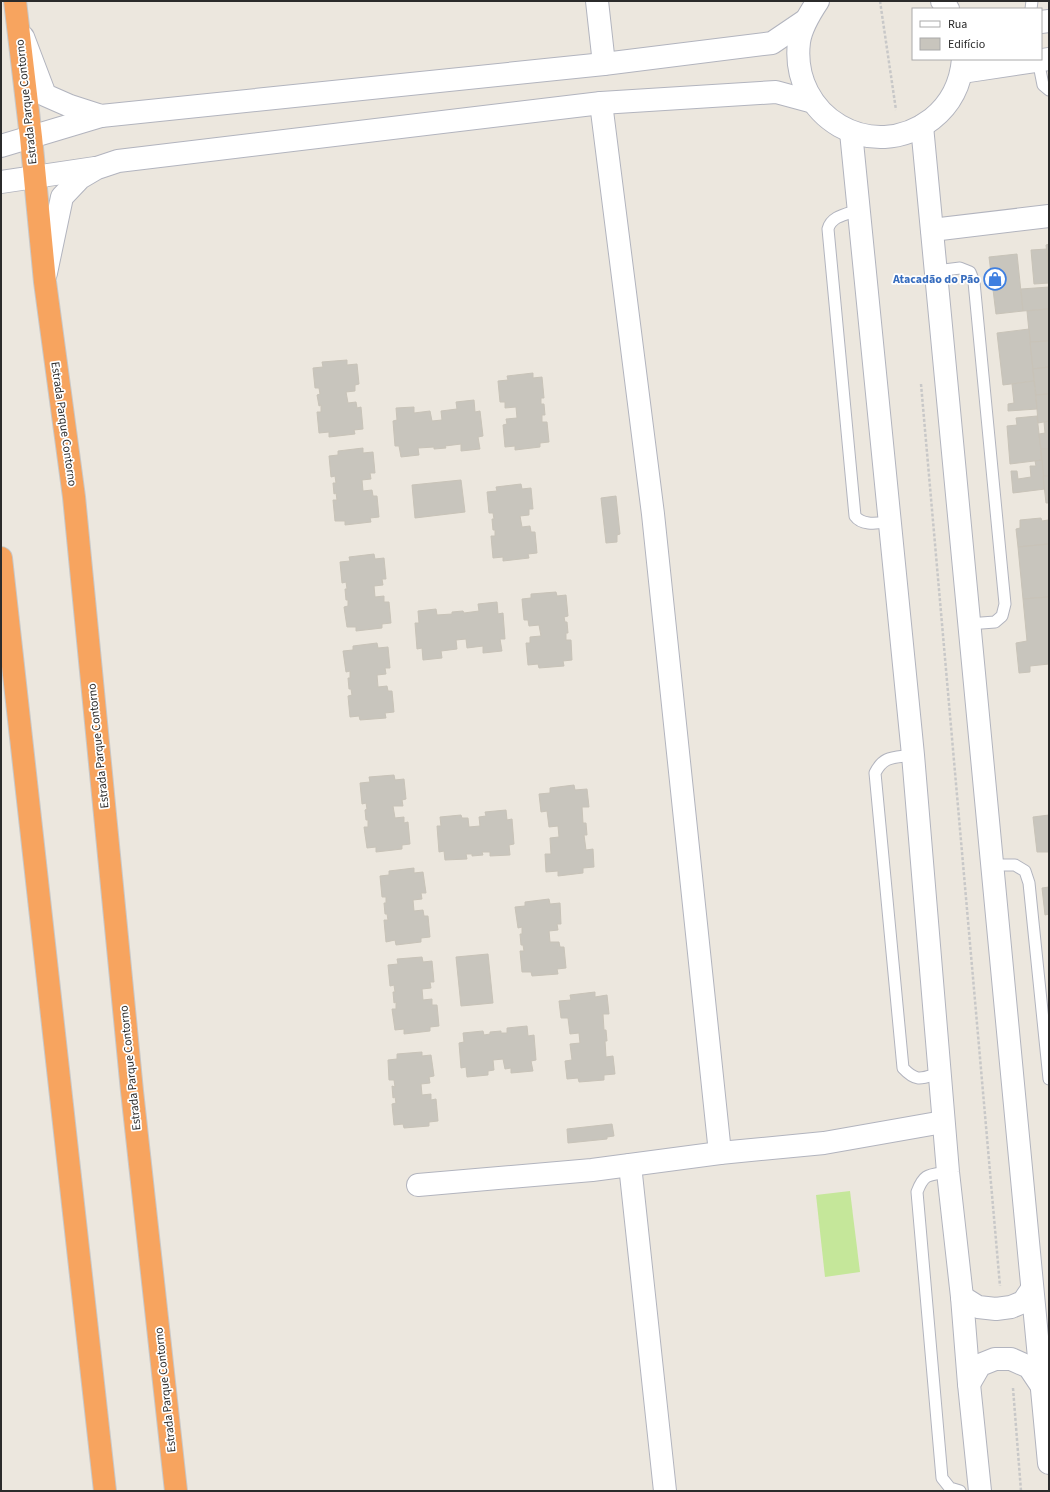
<svg xmlns="http://www.w3.org/2000/svg" width="1050" height="1492" viewBox="0 0 1050 1492" font-family="'Source Sans 3',sans-serif">
<style>
.pitch{fill:#c5e79a}
.building{fill:#c8c5bd;stroke:#c8c3b8}
.lines{fill:none;stroke-linecap:round;stroke-linejoin:round}
.lane-casing{stroke:#b2b4be;stroke-width:13}
.street-casing{stroke:#b2b4be;stroke-width:24}
.secondary-casing{stroke:#b2b4be;stroke-width:24}
.highway-casing{stroke:#c8c8c8;stroke-width:24}
.path{stroke:#c8c8c8;stroke-width:2.5;stroke-dasharray:3 2;stroke-linecap:butt}
.lane{stroke:#fff;stroke-width:11}
.street{stroke:#fff;stroke-width:22}
.secondary{stroke:#fff;stroke-width:22}
.highway{stroke:#f7a45f;stroke-width:22}
.labels{text-anchor:middle;stroke-width:3.5;stroke-linejoin:round;paint-order:stroke}
.street-label{font-size:12px;fill:#2b2b2b;stroke:#fff}
.shop-label{font-size:12px;font-weight:bold;fill:#366cbe;stroke:#fff;text-anchor:end}
</style>
<rect width="100%" height="100%" fill="#ece7de"/>
<!-- pitch -->
<polygon class="pitch" points="850,1191 860,1272 825,1277 816,1195"/>
<!-- building -->
<g class="building">
<polygon points="1049,244 1049,276 1046,245"/>
<polygon points="1047,249 1049,283 1034,284 1031,250"/>
<polygon points="1017,254 1023,311 996,314 989,257"/>
<polygon points="1049,287 1049,309 1023,311 1021,289"/>
<polygon points="1048,309 1049,313 1049,341 1030,342 1027,311"/>
<polygon points="1029,329 1034,381 1003,385 997,333"/>
<polygon points="1049,341 1049,367 1033,369 1030,342"/>
<polygon points="347,360 347,365 357,364 359,384 355,385 355,391 346,392 348,403 356,402 357,408 361,407 363,429 354,430 355,434 329,437 329,432 319,433 317,412 321,412 321,405 319,406 317,395 320,394 319,388 315,388 313,368 323,367 322,362"/>
<polygon points="1049,367 1049,394 1036,395 1033,369"/>
<polygon points="533,373 533,378 542,377 544,398 541,398 541,404 544,404 545,415 542,415 542,422 547,422 549,442 540,443 540,447 515,450 515,446 505,447 503,425 507,424 506,419 517,418 516,407 505,408 505,402 500,402 498,381 508,380 507,376"/>
<polygon points="1034,381 1037,409 1008,411 1008,404 1014,403 1012,384"/>
<polygon points="1049,394 1049,421 1038,423 1036,395"/>
<polygon points="474,400 475,412 480,411 483,436 478,437 480,449 461,451 461,444 445,446 446,448 434,449 434,447 418,448 419,455 401,457 399,446 395,446 393,421 397,420 396,408 414,407 414,413 430,411 432,421 442,420 441,411 457,409 456,402"/>
<polygon points="1037,416 1042,460 1010,464 1007,426 1017,425 1016,418"/>
<polygon points="1049,421 1049,449 1041,449 1039,434 1045,433 1044,422"/>
<polygon points="363,448 363,453 373,452 375,473 370,473 371,479 362,480 363,491 372,490 373,496 377,496 379,517 370,518 371,522 345,525 345,521 335,521 333,500 337,500 336,493 334,494 333,483 336,483 335,476 331,477 329,456 338,455 338,451"/>
<polygon points="1041,449 1049,449 1049,476 1043,476"/>
<polygon points="1042,460 1045,489 1013,493 1011,471 1017,471 1018,479 1031,477 1030,466 1036,466 1035,461"/>
<polygon points="1043,476 1049,476 1049,503 1046,503"/>
<polygon points="461,480 465,512 415,518 412,485"/>
<polygon points="521,484 522,489 531,488 533,509 529,509 529,515 520,516 522,527 530,526 531,532 535,532 537,553 528,554 529,558 503,561 503,557 493,558 491,536 495,536 495,530 493,530 492,519 494,519 493,513 489,513 487,492 497,491 496,487"/>
<polygon points="616,496 620,534 617,535 617,542 606,543 601,498"/>
<polygon points="1041,518 1042,521 1048,520 1049,544 1018,547 1016,529 1020,528 1020,520"/>
<polygon points="1049,544 1049,597 1023,599 1018,547"/>
<polygon points="374,554 375,559 384,558 386,579 382,579 383,585 374,586 375,597 384,596 384,602 389,602 391,623 382,624 382,628 356,631 356,627 347,627 344,607 348,606 348,600 346,600 345,589 347,589 346,582 342,583 340,562 350,561 349,557"/>
<polygon points="556,592 557,596 566,595 568,616 564,617 565,622 567,622 568,633 566,633 566,640 571,640 572,660 563,661 564,666 539,668 538,664 528,665 526,643 530,643 530,637 541,636 539,625 529,626 528,620 524,620 522,599 531,598 531,594"/>
<polygon points="1049,597 1049,664 1030,666 1030,672 1019,673 1016,643 1027,641 1023,599"/>
<polygon points="497,602 498,614 503,613 505,639 500,639 502,651 483,653 483,646 467,648 466,639 456,640 457,649 441,651 442,658 423,660 422,648 417,649 415,623 419,623 418,611 436,609 437,615 452,614 452,612 463,611 464,613 479,611 478,604"/>
<polygon points="377,643 378,648 388,647 390,668 385,668 386,674 377,675 378,687 387,686 388,691 392,691 394,712 385,713 386,718 360,720 359,716 350,717 348,696 352,695 351,689 349,689 348,678 350,678 350,671 346,672 343,651 353,650 353,646"/>
<polygon points="394,775 395,780 404,779 406,799 402,800 403,806 393,806 395,818 404,817 404,823 408,822 410,844 402,845 402,849 376,852 376,847 367,848 364,827 368,827 368,820 366,820 365,810 367,809 366,803 362,804 360,783 370,782 369,777"/>
<polygon points="574,785 575,790 587,789 589,807 582,807 583,823 586,823 587,835 584,835 586,850 593,849 594,867 583,868 583,873 558,876 558,871 546,872 545,854 551,854 550,838 559,837 558,826 549,827 547,811 541,812 539,794 550,793 550,788"/>
<polygon points="506,810 507,820 512,819 514,844 509,845 510,855 490,856 490,852 482,852 483,855 472,856 472,854 466,854 467,859 445,860 444,851 439,852 437,826 441,826 440,817 461,815 462,818 468,818 469,827 480,826 479,817 486,816 485,812"/>
<polygon points="1049,815 1049,852 1037,852 1033,817"/>
<polygon points="414,868 414,873 423,872 426,893 421,893 422,899 413,900 414,911 423,910 424,916 428,916 430,937 421,938 421,942 396,945 395,940 386,942 384,920 388,920 387,914 385,914 384,903 386,903 386,897 382,897 380,876 389,875 389,871"/>
<polygon points="1049,887 1049,914 1045,915 1042,888"/>
<polygon points="549,899 550,904 560,903 561,924 557,924 558,930 549,931 550,942 559,942 560,947 564,947 566,968 557,969 558,974 532,976 531,972 522,972 520,951 524,951 523,945 521,945 520,934 522,934 522,927 518,928 515,907 525,906 525,902"/>
<polygon points="488,954 493,1003 461,1006 456,957"/>
<polygon points="422,957 423,962 432,961 434,982 430,982 431,988 422,989 423,1000 432,999 432,1005 437,1005 439,1026 430,1027 430,1031 404,1034 404,1029 395,1030 392,1009 396,1009 396,1002 394,1003 393,992 395,992 394,985 390,986 388,965 398,964 397,959"/>
<polygon points="595,992 595,997 607,995 609,1014 603,1014 604,1030 606,1030 607,1041 605,1041 606,1057 613,1056 615,1074 604,1075 604,1080 579,1082 578,1078 567,1079 565,1061 572,1060 570,1044 580,1043 579,1033 570,1034 568,1018 561,1018 559,1001 571,1000 570,995"/>
<polygon points="527,1026 528,1036 534,1035 536,1060 531,1061 533,1071 511,1073 511,1068 505,1069 503,1059 493,1060 494,1070 488,1071 488,1075 467,1077 466,1067 461,1068 459,1043 464,1042 463,1033 483,1031 484,1035 490,1034 490,1032 501,1031 501,1033 507,1033 507,1028"/>
<polygon points="422,1052 422,1056 431,1055 434,1076 429,1077 430,1083 421,1084 422,1095 431,1094 431,1100 436,1099 438,1121 429,1122 429,1126 404,1128 403,1124 394,1125 392,1104 396,1103 395,1097 393,1098 392,1086 395,1087 394,1080 389,1080 388,1060 397,1059 397,1054"/>
<polygon points="612,1124 614,1136 607,1137 607,1139 568,1143 567,1129"/>
</g>
<g class="lines">
<!-- lane casing -->
<g class="lane-casing">
<g id="lane">
<polyline points="1031,9 1032,1"/>
<polyline points="1038,60 1043,85 1049,90"/>
<path d="M 858,210 C 847,214 831,216 828,229 L 855,516 C 862,526 878,523 889,522"/>
<polyline points="936,271 960,268 970,272 974,282 1005,604 1002,616 995,622 968,624"/>
<path d="M 913,755 C 894,758 884,755 875,773 L 903,1068 C 917,1083 922,1078 940,1073"/>
<polyline points="992,865 1015,865 1025,871 1029,883 1049,1079"/>
<path d="M 948,1172 C 929,1175 924,1173 917,1192 L 942,1478 L 950,1488 L 960,1491"/>
</g>
</g>
<!-- street casing -->
<g class="street-casing">
<g id="street">
<polyline points="597,1 604,64"/>
<polyline points="601,103 653,514 720,1153"/>
<polyline points="932,230 1049,216"/>
<polyline points="630,1165 665,1491"/>
<polyline points="418,1185 592,1170 720,1153 824,1143 943,1122"/>
</g>
</g>
<!-- secondary casing -->
<g class="secondary-casing">
<g id="secondary">
<path d="M 818,1 C 810,13 801,27 799,42 C 790,117 872,165 932,119 C 951,104 961,83 963,59"/>
<polyline points="942,1 948,9"/>
<polyline points="1041,22 1049,21"/>
<polyline points="23,37 45,95 70,106 101,116 604,64 772,43 806,20"/>
<polyline points="962,72 1049,59"/>
<polyline points="922,126 1049,1463"/>
<polyline points="851,132 913,755 948,1172 962,1297 969,1384 980,1491"/>
<polyline points="1,146 101,116"/>
<polyline points="1,182 95,168"/>
<polyline points="46,273 62,197 80,178 97,168 118,161 601,103 776,92 813,102"/>
<polyline points="962,1297 978,1307 996,1309 1011,1307 1023,1302 1032,1289"/>
<polyline points="969,1384 980,1365 995,1359 1011,1359 1029,1367 1041,1385"/>
</g>
</g>
<!-- highway casing -->
<g class="highway-casing">
<g id="highway">
<polyline points="15,1 31,137 45,282 74,497 132,1091 176,1491"/>
<polyline points="1,558 105,1491"/>
</g>
</g>
<!-- path -->
<g class="path">
<polyline points="880,1 896,110"/>
<polyline points="921,384 1000,1286"/>
<polyline points="1013,1388 1021,1491"/>
</g>
<!-- lane -->
<use href="#lane" class="lane"/>
<!-- street -->
<use href="#street" class="street"/>
<!-- secondary -->
<use href="#secondary" class="secondary"/>
<!-- highway -->
<use href="#highway" class="highway"/>
</g>
<!-- icons -->
<defs>
<g id="shop-ring" transform="scale(1.15)"><circle r="9.5" fill="#fff" stroke="#3f7fe0" stroke-width="1.5"/><path d="M-5-2.5h2.3a2.7 3.5 0 0 1 5.4 0H5L5.5 6h-11ZM-1.5-2.5h3a1.5 2.3 0 0 0-3 0Z" fill="#3f7fe0"/></g>
</defs>
<g fill-rule="evenodd">
<use href="#shop-ring" x="995" y="279"/>
</g>
<g class="labels">
<!-- street labels -->
<g class="street-label">
<text transform="translate(26 102) rotate(-96)" y="4">Estrada Parque Contorno</text>
<text transform="translate(64 424) rotate(82)" y="4">Estrada Parque Contorno</text>
<text transform="translate(98 746) rotate(-96)" y="4">Estrada Parque Contorno</text>
<text transform="translate(130 1068) rotate(-96)" y="4">Estrada Parque Contorno</text>
<text transform="translate(165 1390) rotate(-96)" y="4">Estrada Parque Contorno</text>
</g>
<!-- shop labels -->
<g class="shop-label">
<text x="980" y="283">Atacadão do Pão</text>
</g>
</g>
<!-- border -->
<rect width="1050" height="1492" fill="none" stroke="#2b2b2b" stroke-width="4"/>
<!-- legend -->
<rect x="912" y="8" width="130" height="52" fill="#ffffff" stroke="#aaaaaa"/>
<rect x="920" y="21" width="20" height="6" fill="#ffffff" stroke="#aaaaaa"/>
<text x="948" y="28" font-size="12" fill="#2b2b2b">Rua</text>
<rect x="920" y="38" width="20" height="12" fill="#c8c5bd" stroke="#aaaaaa"/>
<text x="948" y="48" font-size="12" fill="#2b2b2b">Edifício</text>
</svg>
